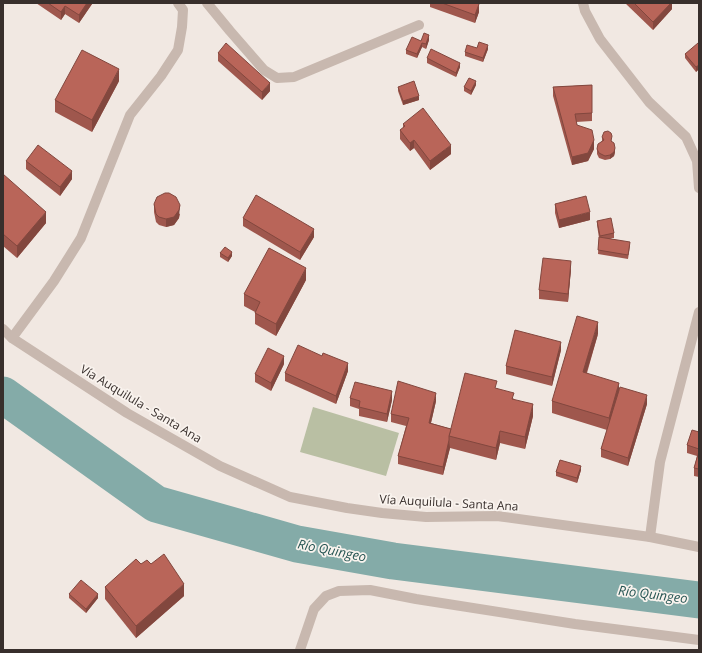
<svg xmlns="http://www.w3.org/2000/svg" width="702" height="653" viewBox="0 0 702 653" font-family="'Open Sans',sans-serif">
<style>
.green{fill:#b9bfa3}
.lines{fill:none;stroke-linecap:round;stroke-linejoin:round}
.river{stroke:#84aba8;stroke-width:37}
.minor{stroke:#c8b8af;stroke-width:10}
.wall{fill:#9f574d}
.shaded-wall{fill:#82473e}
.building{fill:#b96559;stroke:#82473e}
.labels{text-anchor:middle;stroke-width:3.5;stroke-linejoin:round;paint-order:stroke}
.street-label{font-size:12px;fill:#382f2c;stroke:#f9f3ee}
.water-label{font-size:13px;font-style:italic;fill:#265553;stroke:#f9f3ee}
</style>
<rect width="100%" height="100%" fill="#f1e8e2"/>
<!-- green -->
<polygon class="green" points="313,407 399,433 386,476 300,452"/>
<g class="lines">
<!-- river -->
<polyline class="river" points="3,395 156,504 297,544 393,561 699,600"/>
<!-- minor -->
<g class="minor">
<polyline points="207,3 230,31 264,70 277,78 294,77 419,25"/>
<polyline points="583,3 585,11 600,39 649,102 686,137 697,161 699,188"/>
<polyline points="3,329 12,338 127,413 220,466 290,497 347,508 382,513 426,517 497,516 650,537 699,547"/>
<polyline points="12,338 54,281 81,238 130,115 161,76 178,50 182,27 183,10 178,3"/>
<polyline points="650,537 660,462 699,312"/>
<polyline points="300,650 314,609 326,596 339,591 370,590 416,599 575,624 699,640"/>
</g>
</g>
<!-- wall -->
<g class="wall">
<polygon points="36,3 92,3 92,4 79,23 65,14 61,20"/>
<polygon points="430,3 477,3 479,12 475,23 430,7"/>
<polygon points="625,3 672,3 672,9 653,30"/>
<polygon points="429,40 426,49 422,47 417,58 406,54 406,50 421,41"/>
<polygon points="699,45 699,69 696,72 685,58 685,54"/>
<polygon points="477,48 488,49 483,62 465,56 465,52"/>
<polygon points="218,53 270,91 262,100 218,61"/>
<polygon points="427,58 460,67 456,77 427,63"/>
<polygon points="119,81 92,132 55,112 55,100"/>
<polygon points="476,85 471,95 464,91 464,87"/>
<polygon points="592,85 592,121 576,122 577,125 594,149 588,161 572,165 553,96 553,87"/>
<polygon points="398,87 419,100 403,105 398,91"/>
<polygon points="403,124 451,154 430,170 414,148 410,151 400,139 400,130 403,128"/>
<polygon points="602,137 612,141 612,142 615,152 614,156 610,159 605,160 599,158 597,154 597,149 602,141"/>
<polygon points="26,161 72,179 60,196 26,169"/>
<polygon points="3,175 46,223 17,258 3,246"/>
<polygon points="154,204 180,214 179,218 174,225 166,227 159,225 156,222 154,212"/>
<polygon points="555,204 590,220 559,228 555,213"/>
<polygon points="243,218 314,237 300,260 243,226"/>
<polygon points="597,221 614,233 614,238 610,238 630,246 628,259 598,254 599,238 597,225"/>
<polygon points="220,253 232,256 228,262 220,257"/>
<polygon points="571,269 568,302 539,299 539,290"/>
<polygon points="306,280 276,336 255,324 255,312 244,306 244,294"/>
<polygon points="598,334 587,373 647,404 628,466 601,457 601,449 607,430 552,413 552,401"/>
<polygon points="561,350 552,386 506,374 506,366"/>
<polygon points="284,364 271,391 255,382 255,374"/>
<polygon points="348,371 336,404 285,381 285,373"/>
<polygon points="497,388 514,399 533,416 525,449 500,443 496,460 450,448 443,475 398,464 398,456 406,426 391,422 391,414 436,401 431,423 451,429"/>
<polygon points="350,398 392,400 387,422 359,416 359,409 350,406"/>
<polygon points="699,432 699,477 694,476 694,468 697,456 687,453 687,445"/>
<polygon points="581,470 577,483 556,476 556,472"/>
<polygon points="141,564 184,596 136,638 105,599 105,587"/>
<polygon points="69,594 98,598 86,613 69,598"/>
</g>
<!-- shaded-wall -->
<g class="shaded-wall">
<polygon points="87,3 92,3 92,4 79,23 79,15"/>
<polygon points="671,3 672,3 672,9 653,30 653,22"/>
<polygon points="479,4 479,12 475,23 475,15"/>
<polygon points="65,6 65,14 61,20 61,12"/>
<polygon points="429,35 429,40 426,49 426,44"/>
<polygon points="422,43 422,47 417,58 417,54"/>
<polygon points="488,45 488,49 483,62 483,58"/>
<polygon points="460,63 460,67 456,77 456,73"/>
<polygon points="699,65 699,69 696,72 696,67"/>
<polygon points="119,69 119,81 92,132 92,120"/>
<polygon points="476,81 476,85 471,95 471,91"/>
<polygon points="270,83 270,91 262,100 262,92"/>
<polygon points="419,96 419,100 403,105 403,101"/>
<polygon points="414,140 414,148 410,151 410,143"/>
<polygon points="594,140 594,149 588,161 572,165 572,157"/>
<polygon points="451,145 451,154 430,170 430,161"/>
<polygon points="615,148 615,152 614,156 610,159 610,155"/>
<polygon points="72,171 72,179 60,196 60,187"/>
<polygon points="180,205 179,218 174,225 166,227 166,219"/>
<polygon points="46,212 46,223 17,258 17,246"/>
<polygon points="590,212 590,220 559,228 559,220"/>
<polygon points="314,229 314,237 300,260 300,252"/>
<polygon points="232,252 232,256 228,262 228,258"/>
<polygon points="571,261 571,269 568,302 568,294"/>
<polygon points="306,268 306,280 276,336 276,324"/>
<polygon points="598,322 598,334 583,384 583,372"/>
<polygon points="561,342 561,350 552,386 552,377"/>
<polygon points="284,356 284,364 271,391 271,383"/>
<polygon points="348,363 348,371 336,404 336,396"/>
<polygon points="619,383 619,395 609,430 609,418"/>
<polygon points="392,391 392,400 387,422 387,414"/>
<polygon points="436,393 436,401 429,431 429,423"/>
<polygon points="647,395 647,404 628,466 628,458"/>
<polygon points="533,404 533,416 525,449 525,437"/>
<polygon points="500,431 500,443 496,460 496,448"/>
<polygon points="449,440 450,448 443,475 443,467"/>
<polygon points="581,466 581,470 577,483 577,478"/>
<polygon points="184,584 184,596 136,638 136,626"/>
<polygon points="98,594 98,598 86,613 86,609"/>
</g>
<!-- building -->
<g class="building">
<polygon points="48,3 87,3 79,15 65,6 61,12"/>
<polygon points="442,3 477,3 479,4 475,15"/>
<polygon points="634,3 671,3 653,22"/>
<polygon points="424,33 429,35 426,44 422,43 417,54 406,50 412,37 421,41"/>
<polygon points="479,42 488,45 483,58 465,52 467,45 477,48"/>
<polygon points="226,43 270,83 262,92 218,53"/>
<polygon points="698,43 699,45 699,65 696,67 685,54"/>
<polygon points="431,49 460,63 456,73 427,58"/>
<polygon points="82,50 119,69 92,120 55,100"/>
<polygon points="469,78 476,81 471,91 464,87"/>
<polygon points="414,81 419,96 403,101 398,87"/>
<polygon points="592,85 592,113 575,114 577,125 592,130 594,140 588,153 572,157 553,87"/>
<polygon points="423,108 451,145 430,161 414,140 410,143 400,130 405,126 403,124"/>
<polygon points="608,131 611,133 612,136 611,141 614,143 615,148 614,152 610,155 605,156 599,153 597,149 598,144 604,140 602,137 604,132"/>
<polygon points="38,145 72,171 60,187 26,161"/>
<polygon points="3,174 46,212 17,246 3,234"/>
<polygon points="165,193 169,193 176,197 180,205 179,210 174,217 166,219 159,217 156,214 154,204 157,197"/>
<polygon points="256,195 314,229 300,252 243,218"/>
<polygon points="586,196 590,212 559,220 555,204"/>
<polygon points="611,218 614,233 600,236 597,221"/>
<polygon points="599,237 630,242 628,255 598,250"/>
<polygon points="225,247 232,252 228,258 220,253"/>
<polygon points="269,248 306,268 276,324 255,313 260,302 244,294"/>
<polygon points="543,258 571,261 568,294 539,290"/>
<polygon points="577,316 598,322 583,372 619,383 609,418 552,401"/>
<polygon points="515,330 561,342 552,377 506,366"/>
<polygon points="298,345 322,356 323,353 348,363 336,396 285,373"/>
<polygon points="268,348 284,356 271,383 255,374"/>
<polygon points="465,373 497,381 495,388 514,393 512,399 533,404 525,437 500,431 496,448 449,436"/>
<polygon points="398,381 436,393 429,423 451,429 449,436 449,440 443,467 398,456 409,418 391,414"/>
<polygon points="355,382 392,391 387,414 359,407 360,401 350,398"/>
<polygon points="620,387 647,395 628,458 601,449"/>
<polygon points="692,430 699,432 699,449 687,445"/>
<polygon points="699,451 699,469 694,468"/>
<polygon points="560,460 581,466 577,478 556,472"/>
<polygon points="164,554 184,584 136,626 105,587 136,559 141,564 147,560 151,564"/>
<polygon points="81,580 98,594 86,609 69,594"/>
</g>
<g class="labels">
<!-- street labels -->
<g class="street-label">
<text transform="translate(141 404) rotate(31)" y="4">Vía Auquilula - Santa Ana</text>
<text transform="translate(449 503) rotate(3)" y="4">Vía Auquilula - Santa Ana</text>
</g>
<!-- water labels -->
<g class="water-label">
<text transform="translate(332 550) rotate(11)" y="5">Río Quingeo</text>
<text transform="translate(653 594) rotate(7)" y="5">Río Quingeo</text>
</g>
</g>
<!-- border -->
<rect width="702" height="653" fill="none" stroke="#382f2c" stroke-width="8"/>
</svg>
